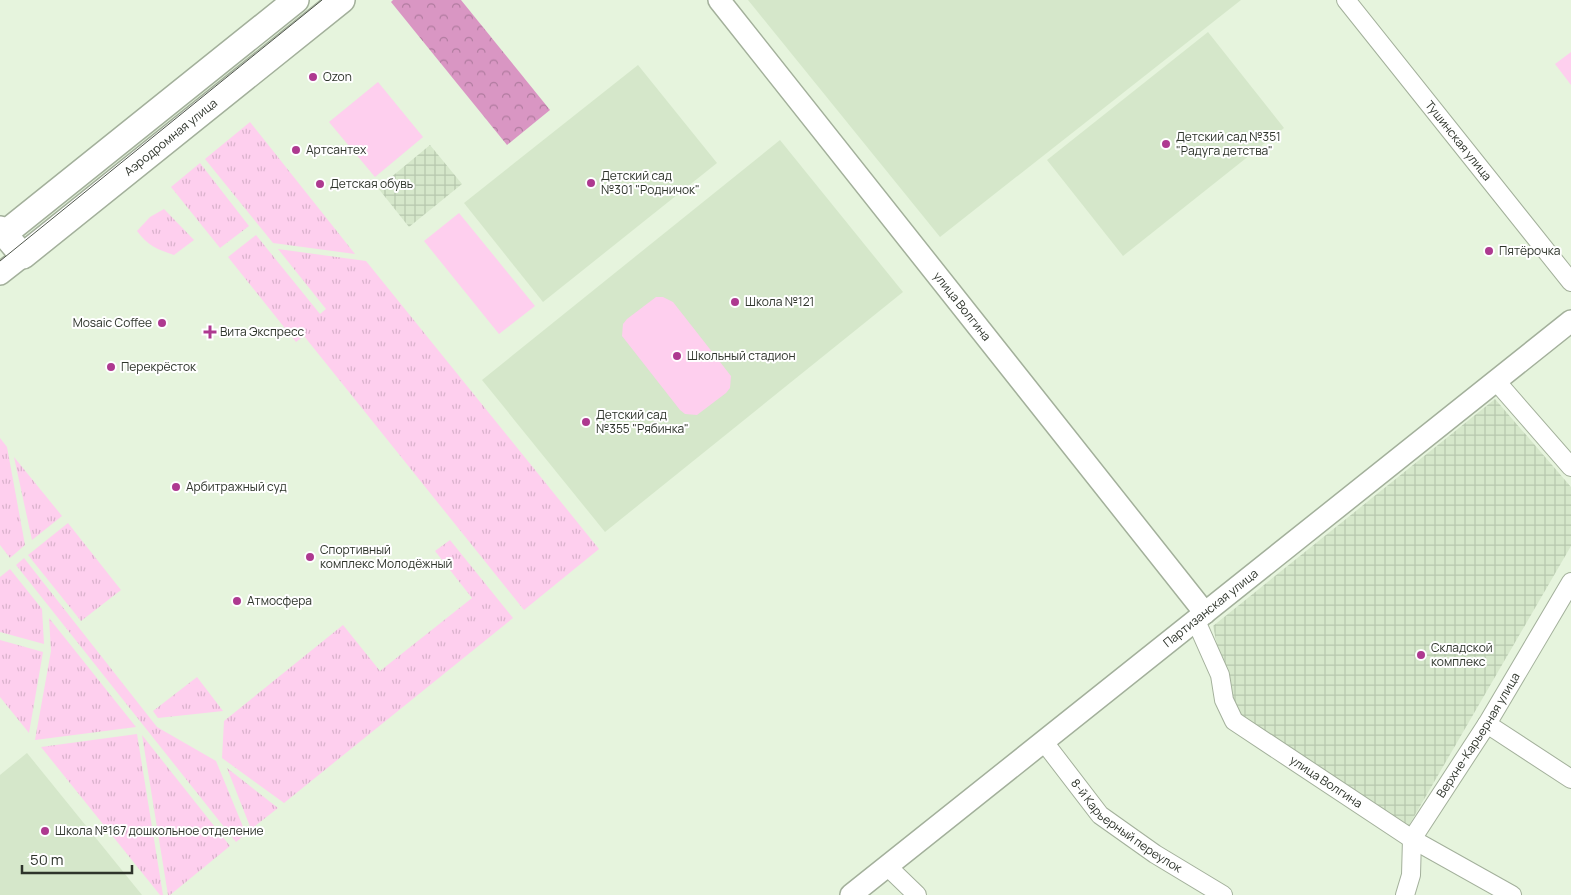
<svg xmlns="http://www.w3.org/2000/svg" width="1571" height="895" viewBox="0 0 1571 895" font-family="Manrope,sans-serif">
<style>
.built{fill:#d5e7ca}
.industrial{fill:url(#industrial-grid)}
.grass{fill:url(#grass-tufts)}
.forest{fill:url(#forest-crowns)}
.park{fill:#fecfee}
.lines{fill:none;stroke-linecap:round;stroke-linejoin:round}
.minor-casing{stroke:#a3b09b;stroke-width:20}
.tertiary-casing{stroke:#a3b09b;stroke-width:24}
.secondary-casing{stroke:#a3b09b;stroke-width:28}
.minor{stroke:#fff;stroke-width:18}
.tertiary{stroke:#fff;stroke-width:21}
.secondary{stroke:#fff;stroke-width:25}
.tram{stroke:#4f564b;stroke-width:1}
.poi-dot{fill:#ae3990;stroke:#fff;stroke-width:2}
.labels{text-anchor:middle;stroke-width:4;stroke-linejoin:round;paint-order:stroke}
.poi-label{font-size:12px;fill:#2e342b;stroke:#fff;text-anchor:start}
.street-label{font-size:12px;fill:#2e342b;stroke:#fff}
</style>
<defs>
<pattern id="industrial-grid" width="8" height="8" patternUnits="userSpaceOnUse" patternTransform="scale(1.25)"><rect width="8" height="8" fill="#d5e7ca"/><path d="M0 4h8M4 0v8" fill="none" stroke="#b7c7ae"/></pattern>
<pattern id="grass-tufts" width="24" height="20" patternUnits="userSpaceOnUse" patternTransform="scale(1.25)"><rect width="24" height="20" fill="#fecfee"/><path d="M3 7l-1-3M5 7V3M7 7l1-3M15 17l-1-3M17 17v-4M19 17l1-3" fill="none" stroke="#dab2cc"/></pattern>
<pattern id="forest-crowns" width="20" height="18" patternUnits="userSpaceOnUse" patternTransform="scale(1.25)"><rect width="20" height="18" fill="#d996c3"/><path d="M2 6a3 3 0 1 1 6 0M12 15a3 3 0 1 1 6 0" fill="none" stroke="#b07b9f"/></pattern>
</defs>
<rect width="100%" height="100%" fill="#e6f4dd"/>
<!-- built -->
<g class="built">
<polygon points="748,0 1241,0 940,237"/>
<polygon points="1208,32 1284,128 1123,256 1047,160"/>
<polygon points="638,65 717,163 543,302 464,203"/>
<polygon points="780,140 903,292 605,532 482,380"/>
<polygon points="27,753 142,895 0,895 0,775"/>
</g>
<!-- industrial -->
<g class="industrial">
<polygon points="430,145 462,184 409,227 378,188"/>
<polygon points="1495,399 1571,487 1571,546 1408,827 1240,715 1228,697 1213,626"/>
</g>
<!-- grass -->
<g class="grass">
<polygon points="250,122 355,254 273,243 205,159"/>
<polygon points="200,163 249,226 220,248 171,187"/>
<path d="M 164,209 L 194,240 L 174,255 C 158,250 147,245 137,231 L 150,217 Z"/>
<polygon points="256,235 320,314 326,309 278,249 366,261 599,549 524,610 304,336 296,342 228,257"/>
<polygon points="0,438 7,447 25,545 10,558 0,545"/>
<polygon points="14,457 62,516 32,540"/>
<polygon points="68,523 121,590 81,621 28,555"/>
<polygon points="450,540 513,618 284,803 222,758 224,721 343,625 380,671 472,598 435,551"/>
<polygon points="24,558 157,727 216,761 246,834 236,842 16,565"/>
<polygon points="10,569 42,609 44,644 0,632 0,577"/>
<polygon points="49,618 136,727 35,740 51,651"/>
<polygon points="0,640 43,652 29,733 0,697"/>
<polygon points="197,677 223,711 158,718 153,711"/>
<polygon points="137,734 163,895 160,895 41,747"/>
<polygon points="142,735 230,846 170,895 168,895"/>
<polygon points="227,768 278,808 251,829"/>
</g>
<!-- forest -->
<polygon class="forest" points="393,0 461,0 550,110 507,145 391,2"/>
<!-- park -->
<g class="park">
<polygon points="1571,52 1571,85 1555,64"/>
<polygon points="378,82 423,137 375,177 329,122"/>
<polygon points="459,213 535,306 499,334 424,241"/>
<polygon points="656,297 663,297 673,302 731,376 730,388 726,393 697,415 685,414 680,410 622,336 623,324 627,319"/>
</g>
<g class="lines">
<!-- minor casing -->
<g class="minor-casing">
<g id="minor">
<path id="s1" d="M 1346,0 L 1571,282"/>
<polyline points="1496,381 1571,467"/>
<path id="s2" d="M 1196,621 L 1220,675 L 1224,700 L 1234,721 L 1412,839 L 1512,895"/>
<polyline points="1487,724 1571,779"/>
<path id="s3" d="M 1044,742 L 1100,815 L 1155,854 L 1223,895"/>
<polyline points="887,866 917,895"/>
<path id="s4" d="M 1405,895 L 1411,875 L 1412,839 L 1487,724 L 1571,582"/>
</g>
</g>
<!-- tertiary casing -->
<g class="tertiary-casing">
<g id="tertiary">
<path id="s5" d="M 719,0 L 1205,613"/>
<polyline points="0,274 23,256"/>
<path id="s6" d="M 851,895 L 1571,321"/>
</g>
</g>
<!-- secondary casing -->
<g class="secondary-casing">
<g id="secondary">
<path id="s7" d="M 0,229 L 23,256 L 342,0"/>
<polyline points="4,234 296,0"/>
</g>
</g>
<!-- minor -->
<use href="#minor" class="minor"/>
<!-- tertiary -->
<use href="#tertiary" class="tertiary"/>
<!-- secondary -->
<use href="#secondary" class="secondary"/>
<!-- tram -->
<polyline class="tram" points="0,261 322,0"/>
</g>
<!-- markers -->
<g class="poi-dot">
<circle cx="313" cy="77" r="5"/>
<circle cx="1166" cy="144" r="5"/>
<circle cx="296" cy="150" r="5"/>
<circle cx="591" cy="183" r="5"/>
<circle cx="320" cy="184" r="5"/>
<circle cx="1489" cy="251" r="5"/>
<circle cx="735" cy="302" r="5"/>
<circle cx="162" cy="323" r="5"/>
<path d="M207.5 324.5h5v5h5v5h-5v5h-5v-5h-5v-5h5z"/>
<circle cx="677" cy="356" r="5"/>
<circle cx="111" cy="367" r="5"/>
<circle cx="586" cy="422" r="5"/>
<circle cx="176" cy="487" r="5"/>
<circle cx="310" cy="557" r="5"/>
<circle cx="237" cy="601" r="5"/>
<circle cx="1421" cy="655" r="5"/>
<circle cx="45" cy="831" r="5"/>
</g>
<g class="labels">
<!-- poi labels -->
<g class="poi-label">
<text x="323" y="81">Ozon</text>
<text x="1176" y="141">Детский сад №351<tspan x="1176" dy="14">"Радуга детства"</tspan></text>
<text x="306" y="154">Артсантех</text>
<text x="601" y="180">Детский сад<tspan x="601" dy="14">№301 "Родничок"</tspan></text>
<text x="330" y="188">Детская обувь</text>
<text x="1499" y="255">Пятёрочка</text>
<text x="745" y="306">Школа №121</text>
<text x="152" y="327" text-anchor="end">Mosaic Coffee</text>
<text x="220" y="336">Вита Экспресс</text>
<text x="687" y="360">Школьный стадион</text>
<text x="121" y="371">Перекрёсток</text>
<text x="596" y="419">Детский сад<tspan x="596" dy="14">№355 "Рябинка"</tspan></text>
<text x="186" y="491">Арбитражный суд</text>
<text x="320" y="554">Спортивный<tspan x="320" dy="14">комплекс Молодёжный</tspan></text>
<text x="247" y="605">Атмосфера</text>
<text x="1431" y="652">Складской<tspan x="1431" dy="14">комплекс</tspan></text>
<text x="55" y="835">Школа №167 дошкольное отделение</text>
</g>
<!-- street labels -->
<g class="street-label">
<text dy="4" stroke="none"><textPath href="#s7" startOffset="225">Аэродромная улица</textPath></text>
<text dy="4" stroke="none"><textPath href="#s1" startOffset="180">Тушинская улица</textPath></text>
<text dy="4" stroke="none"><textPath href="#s5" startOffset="391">улица Волгина</textPath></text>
<text dy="4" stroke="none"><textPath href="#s6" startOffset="460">Партизанская улица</textPath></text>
<text dy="4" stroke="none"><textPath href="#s4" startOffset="180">Верхне-Карьерная улица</textPath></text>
<text dy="4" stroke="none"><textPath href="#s2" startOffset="218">улица Волгина</textPath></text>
<text dy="4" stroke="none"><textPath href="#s3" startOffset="119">8-й Карьерный переулок</textPath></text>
</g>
</g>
<!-- scale -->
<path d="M22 865v8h110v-8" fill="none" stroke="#2e342b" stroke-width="2.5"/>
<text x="30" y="865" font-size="15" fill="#2e342b" stroke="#ffffff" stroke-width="4" paint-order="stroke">50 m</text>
</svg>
